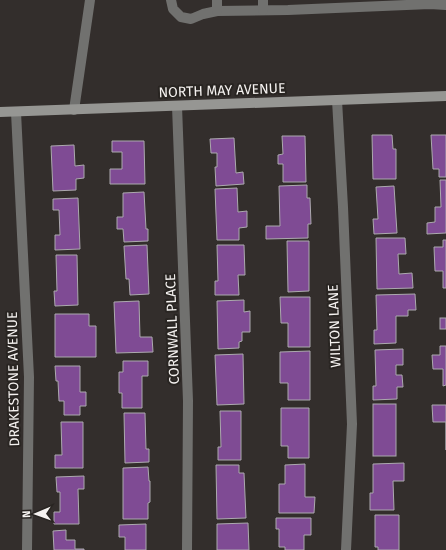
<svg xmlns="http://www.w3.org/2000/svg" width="446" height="550" viewBox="0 0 446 550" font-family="'Fira Sans',sans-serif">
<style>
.building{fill:#7f4b94;stroke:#aca9ae}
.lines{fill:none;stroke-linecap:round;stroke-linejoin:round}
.minor{stroke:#71716f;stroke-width:10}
.secondary{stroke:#969693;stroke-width:10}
.labels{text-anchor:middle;stroke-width:4;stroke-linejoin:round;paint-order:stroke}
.street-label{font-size:14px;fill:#f5f2f0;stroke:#292522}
</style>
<rect width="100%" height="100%" fill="#332e2c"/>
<!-- building -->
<g class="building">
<polygon points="372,135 392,135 393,149 396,149 396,179 373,179"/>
<polygon points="431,135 446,135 446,177 439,177 439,169 433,169"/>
<polygon points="282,136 305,136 306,182 283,182 283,164 278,164 278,155 283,154"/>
<polygon points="234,138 236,173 243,172 244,184 216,186 215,167 217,167 217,153 211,153 210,139"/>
<polygon points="112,141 144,141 145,184 110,184 110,169 122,169 122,152 112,152"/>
<polygon points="74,145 75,166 84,165 84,178 76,179 76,190 53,191 51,146"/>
<polygon points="440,180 446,180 446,233 427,234 427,223 435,222 435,207 441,207"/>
<polygon points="307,185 307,198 310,198 311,224 308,224 308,238 266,239 266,226 280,226 279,186"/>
<polygon points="394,186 397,233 374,234 373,219 378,219 376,187"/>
<polygon points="237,188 238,212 247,211 247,227 239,228 239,240 217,240 215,189"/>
<polygon points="144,192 146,229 148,229 148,241 124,242 123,229 117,229 117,217 123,217 123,193"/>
<polygon points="78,198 80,249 55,250 55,235 60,235 59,210 53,210 53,199"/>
<polygon points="376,238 405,238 406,254 398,254 399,274 412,273 413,288 377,289"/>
<polygon points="443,240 446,240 446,288 443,288 443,271 435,271 434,247 443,247"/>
<polygon points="287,241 309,241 309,291 288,292"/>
<polygon points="147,245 149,294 130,295 129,279 126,279 124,246"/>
<polygon points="217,245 244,245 245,275 238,275 239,295 215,295 215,281 218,281"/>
<polygon points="56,255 77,255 78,305 55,306 54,291 57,291"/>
<polygon points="415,294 416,310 408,310 408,316 396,316 396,343 374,344 374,330 377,330 376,295"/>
<polygon points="280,297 310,297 310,347 288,347 288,323 281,323"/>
<polygon points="244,300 244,312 250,311 250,332 242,332 242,341 239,342 239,348 218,349 217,301"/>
<polygon points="139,301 140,337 152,337 153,352 116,353 114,302"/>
<polygon points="55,314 89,314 89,326 96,326 96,357 55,357"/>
<rect x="440" y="318" width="6" height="11"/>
<polygon points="440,346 446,346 446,385 443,386 443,369 433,369 432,355 440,355"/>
<polygon points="403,349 403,365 396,365 396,375 402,375 403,387 397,387 397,399 373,400 373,386 376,386 375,350"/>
<polygon points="310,351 310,400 288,400 288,383 280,383 280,352"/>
<polygon points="243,354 244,404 217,405 215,355"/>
<polygon points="123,361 148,361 148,376 142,376 142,408 122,408 122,393 119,393 119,372 123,372"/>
<polygon points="55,366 80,366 80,392 86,392 86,406 80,406 80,415 64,415 64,401 59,401 58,381 56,381"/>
<rect x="373" y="404" width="23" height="52"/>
<polygon points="432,405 446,405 446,450 446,422 433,422"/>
<polygon points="281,408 309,408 309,458 288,458 288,446 281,446"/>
<polygon points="220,411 241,411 241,460 218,460 218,447 221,447"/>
<polygon points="124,413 145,413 146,449 149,449 149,462 125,463"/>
<polygon points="61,422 83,422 83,468 55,468 55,455 62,455"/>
<polygon points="404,463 404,481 393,481 394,510 370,510 370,493 373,493 373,464"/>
<polygon points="305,464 305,497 315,497 314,513 279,513 279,484 285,484 285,465"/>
<polygon points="216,465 239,465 239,473 244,473 246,518 217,519"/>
<polygon points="148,467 149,481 150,481 150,502 148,503 148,519 123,519 123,468"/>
<polygon points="84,476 84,489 78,489 79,524 54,524 54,512 60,512 60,492 57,492 56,477"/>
<polygon points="375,515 399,515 399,550 378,550 378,547 375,547"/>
<polygon points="276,518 311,518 311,535 304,535 304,550 285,550 285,547 279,547 279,529 276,529"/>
<polygon points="248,523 249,550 217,550 217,524"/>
<polygon points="146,524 146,550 125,550 125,537 119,537 119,525"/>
<polygon points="66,530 66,540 75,540 75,549 84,549 84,550 54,550 53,531"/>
</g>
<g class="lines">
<!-- minor -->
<g class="minor">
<polyline points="171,0 173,9 181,17 191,19 203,14 217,11 288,10 430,4 446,5"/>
<polyline points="217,0 217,11"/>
<polyline points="263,0 263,10"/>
<polyline points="337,100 343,207 352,424 346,550"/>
<polyline points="177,106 188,401 187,550"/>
<polyline points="74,110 90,0"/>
<polyline points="16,112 29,377 27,550"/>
</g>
<!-- secondary -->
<polyline class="secondary" points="0,112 446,96"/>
</g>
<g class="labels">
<!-- street labels -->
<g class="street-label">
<text transform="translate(222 90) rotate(-2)" y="5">NORTH MAY AVENUE</text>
<text transform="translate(334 326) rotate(-92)" y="5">WILTON LANE</text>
<text transform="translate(172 329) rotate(-92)" y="5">CORNWALL PLACE</text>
<text transform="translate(13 379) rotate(-91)" y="5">DRAKESTONE AVENUE</text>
</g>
</g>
<!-- north arrow -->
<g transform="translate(36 514) rotate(268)" stroke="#292522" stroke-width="3" paint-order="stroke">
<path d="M0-3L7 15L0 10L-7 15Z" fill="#f5f2f0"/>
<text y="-6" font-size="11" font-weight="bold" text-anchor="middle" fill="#f5f2f0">N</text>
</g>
</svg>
